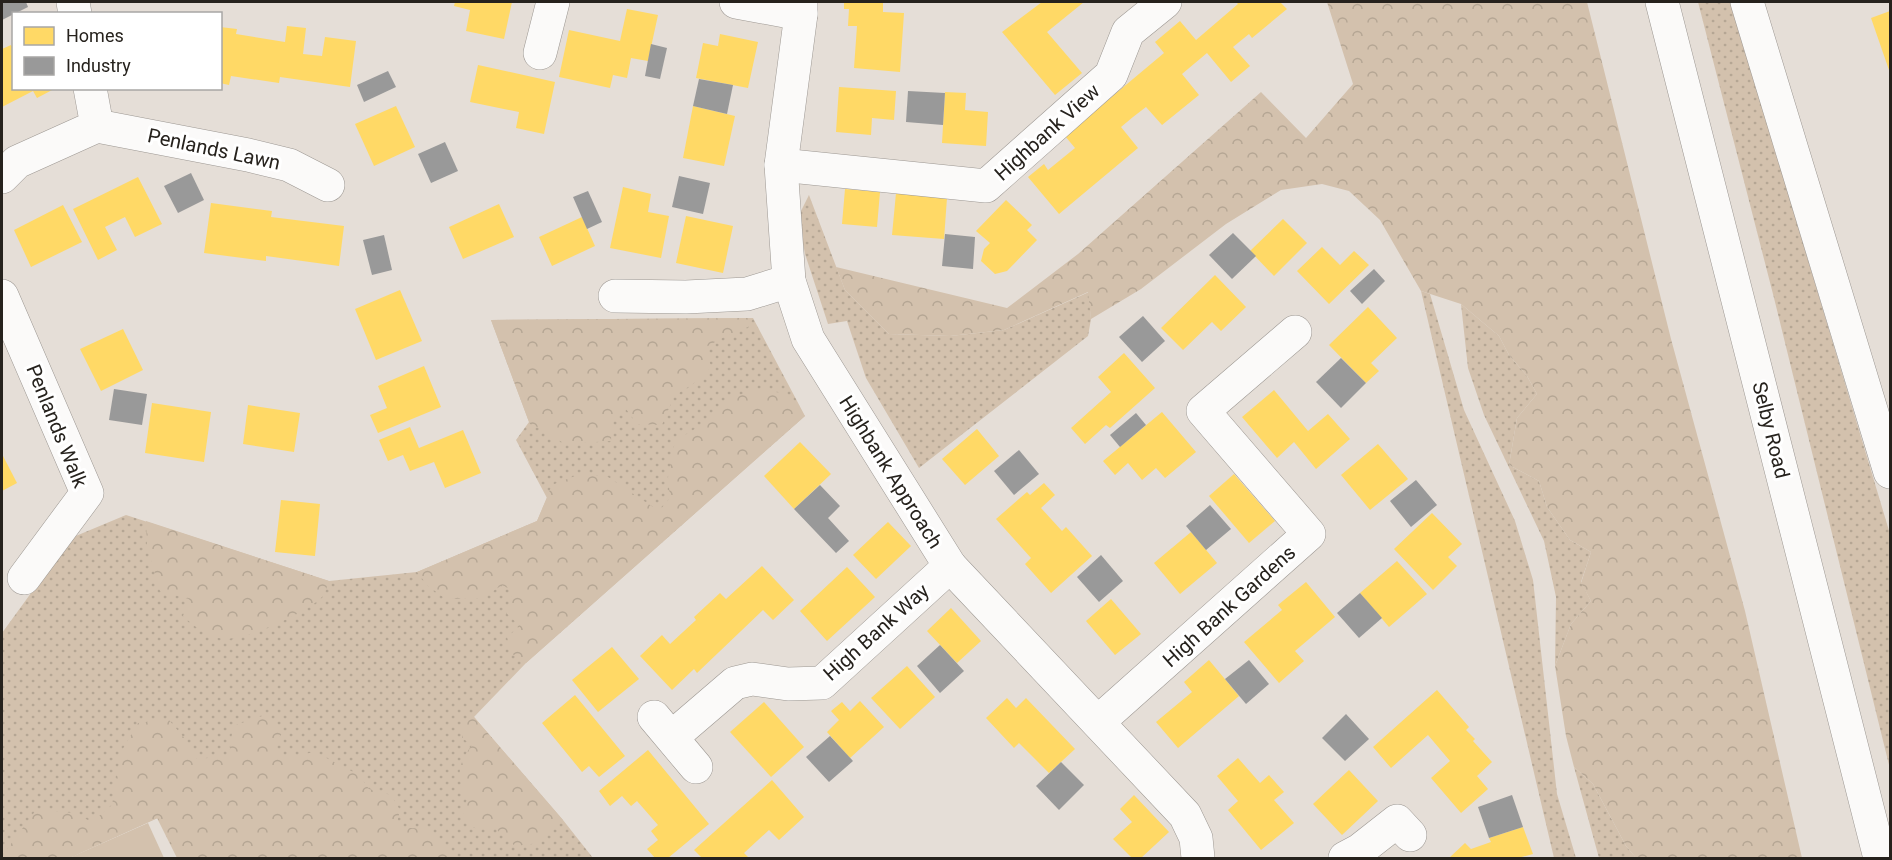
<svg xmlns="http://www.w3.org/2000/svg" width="1892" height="860" viewBox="0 0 1892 860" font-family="Roboto,sans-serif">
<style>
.grass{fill:url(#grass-dots)}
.forest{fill:url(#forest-crowns)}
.garden{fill:#d3c1ad}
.homes{fill:#ffd966}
.industry{fill:#999}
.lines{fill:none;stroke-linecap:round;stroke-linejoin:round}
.minor-casing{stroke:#9c9792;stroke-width:34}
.secondary-casing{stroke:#9c9792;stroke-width:34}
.minor{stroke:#fbfaf9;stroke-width:33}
.secondary{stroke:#fbfaf9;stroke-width:33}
.labels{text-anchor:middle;stroke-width:6;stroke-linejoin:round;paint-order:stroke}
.street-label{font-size:20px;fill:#26221d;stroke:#fff}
</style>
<defs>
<pattern id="grass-dots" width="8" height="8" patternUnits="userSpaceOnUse" patternTransform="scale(1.5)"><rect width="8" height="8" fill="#d3c1ad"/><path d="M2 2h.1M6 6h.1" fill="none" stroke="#b5a694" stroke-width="1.8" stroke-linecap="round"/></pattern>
<pattern id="forest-crowns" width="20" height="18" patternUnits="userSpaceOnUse" patternTransform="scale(1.5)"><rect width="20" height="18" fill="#d3c1ad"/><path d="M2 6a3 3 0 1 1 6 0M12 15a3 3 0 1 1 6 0" fill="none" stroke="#b5a694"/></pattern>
</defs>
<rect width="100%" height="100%" fill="#e5ded7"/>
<!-- grass -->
<g class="grass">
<polygon points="1698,2 1731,2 1890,534 1890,769 1774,298"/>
<polygon points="809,195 845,290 889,334 950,336 1004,330 1089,292 1091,319 1088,336 919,468 866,378 847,321 828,324 805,254 798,217"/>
<polygon points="1421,291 1430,294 1464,410 1515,521 1533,580 1557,794 1576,858 1554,858"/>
<polygon points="1461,304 1499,336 1509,355 1527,376 1537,394 1517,418 1509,465 1539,481 1547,507 1570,540 1591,552 1581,582 1591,601 1571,624 1555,666 1556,597 1544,541 1484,415 1468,368"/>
<polygon points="753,318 805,416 526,663 474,717 563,820 593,858 177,858 157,818 69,858 2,858 2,633 71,538 126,515 329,581 417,572 537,521 547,498 516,440 529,422 491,320"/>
<polygon points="1574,767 1593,784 1626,846 1636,858 1599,858"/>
</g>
<!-- forest -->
<g class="forest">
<polygon points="1327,2 1587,2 1671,339 1745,611 1802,858 1636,858 1626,846 1593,784 1574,767 1566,736 1555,666 1571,624 1591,601 1581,583 1591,552 1570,540 1547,507 1539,481 1509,465 1517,418 1537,394 1527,376 1509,355 1499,336 1461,304 1421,291 1380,220 1349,191 1322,184 1281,190 1226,224 1141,289 1091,319 1088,292 1004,330 950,336 889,334 845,290 836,267 1007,308 1078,254 1261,92 1306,138 1353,84"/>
<polygon points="753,318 748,327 724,337 706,347 711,367 693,384 674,396 662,425 637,424 626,409 612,419 611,441 565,444 529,422 491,320"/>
<polygon points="759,389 787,394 805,416 526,663 511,653 507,637 520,626 506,613 513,591 502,585 483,598 446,599 428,586 417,572 537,521 552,485 580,474 608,477 659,511 670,498 668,477 675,441 703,424 733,397"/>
<path d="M 146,521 L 329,581 C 327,586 325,594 321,598 C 306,613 244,641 223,639 C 206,636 195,627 183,616 L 189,599 L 160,591 L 147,546 Z"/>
<polygon points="268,714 283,732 271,748 281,758 315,752 359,775 369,789 391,795 400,810 396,827 426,829 454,853 454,858 179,858 158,818 69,858 2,858 2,856 36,810 74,813 92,822 112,805 121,752 138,723 169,720 186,740 197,759 229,756 233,726"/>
<path d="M 474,717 L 563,820 L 539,843 L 515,846 L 496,829 L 474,828 L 462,812 L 467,800 C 457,776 456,767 472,745 L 462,738 L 463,720 Z"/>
</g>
<!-- garden -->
<polygon class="garden" points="148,823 164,858 69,858"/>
<!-- homes -->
<g class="homes">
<polygon points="455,2 512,2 504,39 466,31 470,10 454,6"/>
<polygon points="844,2 883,2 883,12 904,13 900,72 854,68 857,26 848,26 849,9 844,9"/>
<polygon points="1042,2 1084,2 1047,32 1082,73 1055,95 1002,32"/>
<polygon points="1236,2 1280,2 1287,9 1252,38 1249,34 1233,47 1250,66 1231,82 1207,53 1182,74 1199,95 1162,125 1146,107 1133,117 1121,127 1138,148 1059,214 1028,177 1044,164 1048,170 1075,148 1065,136 1164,53 1155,42 1180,21 1196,40 1238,4"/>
<polygon points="627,9 658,15 648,61 631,58 627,78 613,75 610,88 559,77 569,30 620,41"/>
<polygon points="1890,11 1890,73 1871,18"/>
<polygon points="287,26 306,28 303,54 322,56 325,37 356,41 350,87 280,77 279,83 231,76 229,85 220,83 220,27 237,29 236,34 285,42"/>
<polygon points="720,34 758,42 748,88 696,78 703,43 718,46"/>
<polygon points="11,45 14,50 14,88 56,88 37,98 33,91 2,107 2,49"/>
<polygon points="478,65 555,82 544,134 516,128 519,112 470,102"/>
<polygon points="839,87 896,91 894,120 872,118 871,135 836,132"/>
<polygon points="945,92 966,93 965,110 988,112 986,146 942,143"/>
<polygon points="396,106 415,147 374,166 355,124"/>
<polygon points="693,106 735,116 724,166 683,158"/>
<polygon points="138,177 162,224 135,237 125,217 105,227 117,250 98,260 73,209"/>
<polygon points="623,187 651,194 648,212 669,216 661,258 610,248"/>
<polygon points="845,189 880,192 877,227 842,224"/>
<polygon points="896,193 947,198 944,239 892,235"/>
<polygon points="1006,200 1032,225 1027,230 1037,240 1007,271 995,274 981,261 984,249 990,243 976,231"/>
<polygon points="211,203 272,211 271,217 344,226 339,266 266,256 266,261 204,253"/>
<polygon points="499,204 514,237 463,259 449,227"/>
<polygon points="63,205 82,242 31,267 14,230"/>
<polygon points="686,216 733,226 723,273 676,263"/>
<polygon points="582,217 595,246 552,266 539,237"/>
<polygon points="1283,219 1307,243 1274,276 1250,251"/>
<polygon points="1322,247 1340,265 1354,251 1369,265 1329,304 1297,271"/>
<polygon points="1215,275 1246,307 1221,331 1212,322 1183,350 1161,328"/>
<polygon points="400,290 422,341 376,360 355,309"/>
<polygon points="1368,307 1397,338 1371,363 1379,371 1366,383 1329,345"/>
<polygon points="123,329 143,370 101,391 80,349"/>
<polygon points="1124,353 1155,388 1110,428 1106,425 1085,444 1071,428 1111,392 1098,377"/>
<polygon points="424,366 441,407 378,433 370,415 387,408 378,386"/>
<polygon points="1274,390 1308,431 1328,414 1350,439 1316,469 1294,442 1277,458 1242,417"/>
<polygon points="152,403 211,412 204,462 145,453"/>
<polygon points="248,405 300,413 294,452 243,444"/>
<polygon points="1162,412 1196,452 1165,478 1156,468 1142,480 1128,463 1115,475 1103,461"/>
<polygon points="410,427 419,448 463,430 481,473 445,488 434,462 410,471 403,455 388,461 379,440"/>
<polygon points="977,429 999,456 965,485 942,459"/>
<polygon points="800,442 831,474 794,509 764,476"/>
<polygon points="1378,444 1408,479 1370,510 1341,475"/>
<polygon points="2,454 17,483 2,491"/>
<polygon points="1234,474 1275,521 1249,543 1209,496"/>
<polygon points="1044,483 1055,495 1041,508 1062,531 1066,527 1092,556 1051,593 1025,564 1031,558 996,519 1027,492 1030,495"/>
<polygon points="281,500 320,504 315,556 275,552"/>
<polygon points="1432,513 1462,544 1448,557 1457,566 1433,590 1394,549"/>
<polygon points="888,522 911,546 876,579 853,555"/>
<polygon points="1191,532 1217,563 1180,594 1154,563"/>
<polygon points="1397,561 1427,594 1389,627 1360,593"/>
<polygon points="762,566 794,600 773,620 763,610 697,673 694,669 672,690 640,656 662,635 670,644 696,620 694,617 720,593 726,599"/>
<polygon points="847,567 875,597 827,641 800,611"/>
<polygon points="1306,582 1335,617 1295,651 1304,661 1279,683 1244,642 1282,610 1278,605"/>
<polygon points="1111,599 1141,634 1115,655 1086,621"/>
<polygon points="951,608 981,641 957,663 927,631"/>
<polygon points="612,647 639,679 598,712 572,680"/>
<polygon points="1209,660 1239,696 1178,748 1156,722 1192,692 1184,682"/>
<polygon points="907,666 935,697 900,729 871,698"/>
<polygon points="1437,690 1469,727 1466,730 1475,739 1473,741 1492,762 1477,776 1488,789 1461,813 1431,778 1450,761 1428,735 1391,768 1373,747"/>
<polygon points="575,695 625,756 599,777 589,766 582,772 542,723"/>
<polygon points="1007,698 1016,708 1026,698 1075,749 1049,773 1019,743 1014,748 986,718"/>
<polygon points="860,701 884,727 850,758 827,732 839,720 831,711 842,702 850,711"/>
<polygon points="764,702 804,747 771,777 730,732"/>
<polygon points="648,750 709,824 668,858 655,858 647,849 658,840 651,831 658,825 637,801 631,806 622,796 610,806 599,791"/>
<polygon points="1238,758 1260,783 1269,775 1284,792 1274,800 1294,823 1261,850 1228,810 1238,801 1217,776"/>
<polygon points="1349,770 1378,801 1342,835 1313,804"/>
<polygon points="772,780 804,817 779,840 769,830 744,853 749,858 702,858 694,850"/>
<polygon points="1134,795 1169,832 1141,858 1132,858 1113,839 1132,822 1120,809"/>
<polygon points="1523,827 1533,854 1518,858 1449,858 1465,843 1471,849 1491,842 1489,838"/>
</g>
<!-- industry -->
<g class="industry">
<polygon points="2,2 26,2 28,7 2,20"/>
<polygon points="651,44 667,48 660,79 645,76"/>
<polygon points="388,71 396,87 364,102 357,85"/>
<polygon points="699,79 733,85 727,114 693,106"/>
<polygon points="908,91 945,93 943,125 906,122"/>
<polygon points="445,142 458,171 431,183 418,154"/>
<polygon points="191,173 204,200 178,213 164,186"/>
<polygon points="679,176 710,183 703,214 672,207"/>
<polygon points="588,191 602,222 587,229 573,197"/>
<polygon points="1233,233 1256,256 1232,279 1209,255"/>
<polygon points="945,234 975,237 973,269 942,266"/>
<polygon points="384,235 392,270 372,275 363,240"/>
<polygon points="1374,269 1385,281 1362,304 1350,291"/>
<polygon points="1143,316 1165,341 1142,362 1119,337"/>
<polygon points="1341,358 1366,383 1341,408 1316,382"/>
<polygon points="114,389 147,394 142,425 109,420"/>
<polygon points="1136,413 1146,425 1120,447 1110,435"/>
<polygon points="1019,450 1039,474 1014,495 994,471"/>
<polygon points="1416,480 1437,505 1411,527 1390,501"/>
<polygon points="820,485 840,506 828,518 849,541 836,553 794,509"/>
<polygon points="1210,505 1231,529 1206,550 1186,526"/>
<polygon points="1101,555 1123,581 1099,602 1077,577"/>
<polygon points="1360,593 1382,618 1359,638 1337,613"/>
<polygon points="940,645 964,671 940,693 917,666"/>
<polygon points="1249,660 1269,684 1246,704 1225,679"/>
<polygon points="1346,714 1369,739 1345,761 1322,738"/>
<polygon points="830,736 853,761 829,782 806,757"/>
<polygon points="1061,762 1084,785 1059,810 1036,786"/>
<polygon points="1512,795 1523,827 1489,838 1478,807"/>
</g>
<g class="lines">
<!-- minor casing -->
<g class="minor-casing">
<g id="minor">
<polyline points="73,2 75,14"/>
<polyline points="736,2 801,14"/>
<polyline points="801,2 801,14 781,165 789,281 808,339 950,566 1185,815 1196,838 1198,858"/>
<polyline points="540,53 553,2"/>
<polyline points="97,126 248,155 289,165 328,185"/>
<polyline points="781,165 986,186 1111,75 1128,32 1165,2"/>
<polyline points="2,177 17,162 97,126 90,88"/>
<polyline points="2,296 87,493 24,578"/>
<polyline points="615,296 686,297 747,294 789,281"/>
<polyline points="654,717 696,767"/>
<polyline points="1098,722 1309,534 1203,411 1295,332"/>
<polyline points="672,737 735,683 752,679 788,684 822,683 950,566"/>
<polyline points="1345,858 1360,850 1397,821 1410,835"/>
</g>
</g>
<!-- secondary casing -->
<g class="secondary-casing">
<g id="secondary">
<polyline points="1662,2 1880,858"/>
<polyline points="1747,2 1890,472"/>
</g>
</g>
<!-- minor -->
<use href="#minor" class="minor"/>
<!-- secondary -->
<use href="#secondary" class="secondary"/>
</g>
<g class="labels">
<!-- street labels -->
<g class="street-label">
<text transform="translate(1047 132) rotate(-42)" y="7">Highbank View</text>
<text transform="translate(214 149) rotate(12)" y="7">Penlands Lawn</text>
<text transform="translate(57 426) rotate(68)" y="7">Penlands Walk</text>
<text transform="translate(1771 430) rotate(76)" y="7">Selby Road</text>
<text transform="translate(891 472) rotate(58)" y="7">Highbank Approach</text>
<text transform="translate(1229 606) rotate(-42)" y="7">High Bank Gardens</text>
<text transform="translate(876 632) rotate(-42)" y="7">High Bank Way</text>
</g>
</g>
<!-- border -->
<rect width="1892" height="860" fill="none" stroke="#26221d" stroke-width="6"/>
<!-- legend -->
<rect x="12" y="12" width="210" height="78" fill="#ffffff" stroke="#a8a7a5" stroke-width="1.5"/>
<rect x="24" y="27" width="30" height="18" fill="#ffd966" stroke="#a8a7a5" stroke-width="1.5"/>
<text x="66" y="42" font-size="18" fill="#26221d">Homes</text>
<rect x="24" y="57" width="30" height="18" fill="#999999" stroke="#a8a7a5" stroke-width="1.5"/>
<text x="66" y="72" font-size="18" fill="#26221d">Industry</text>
</svg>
